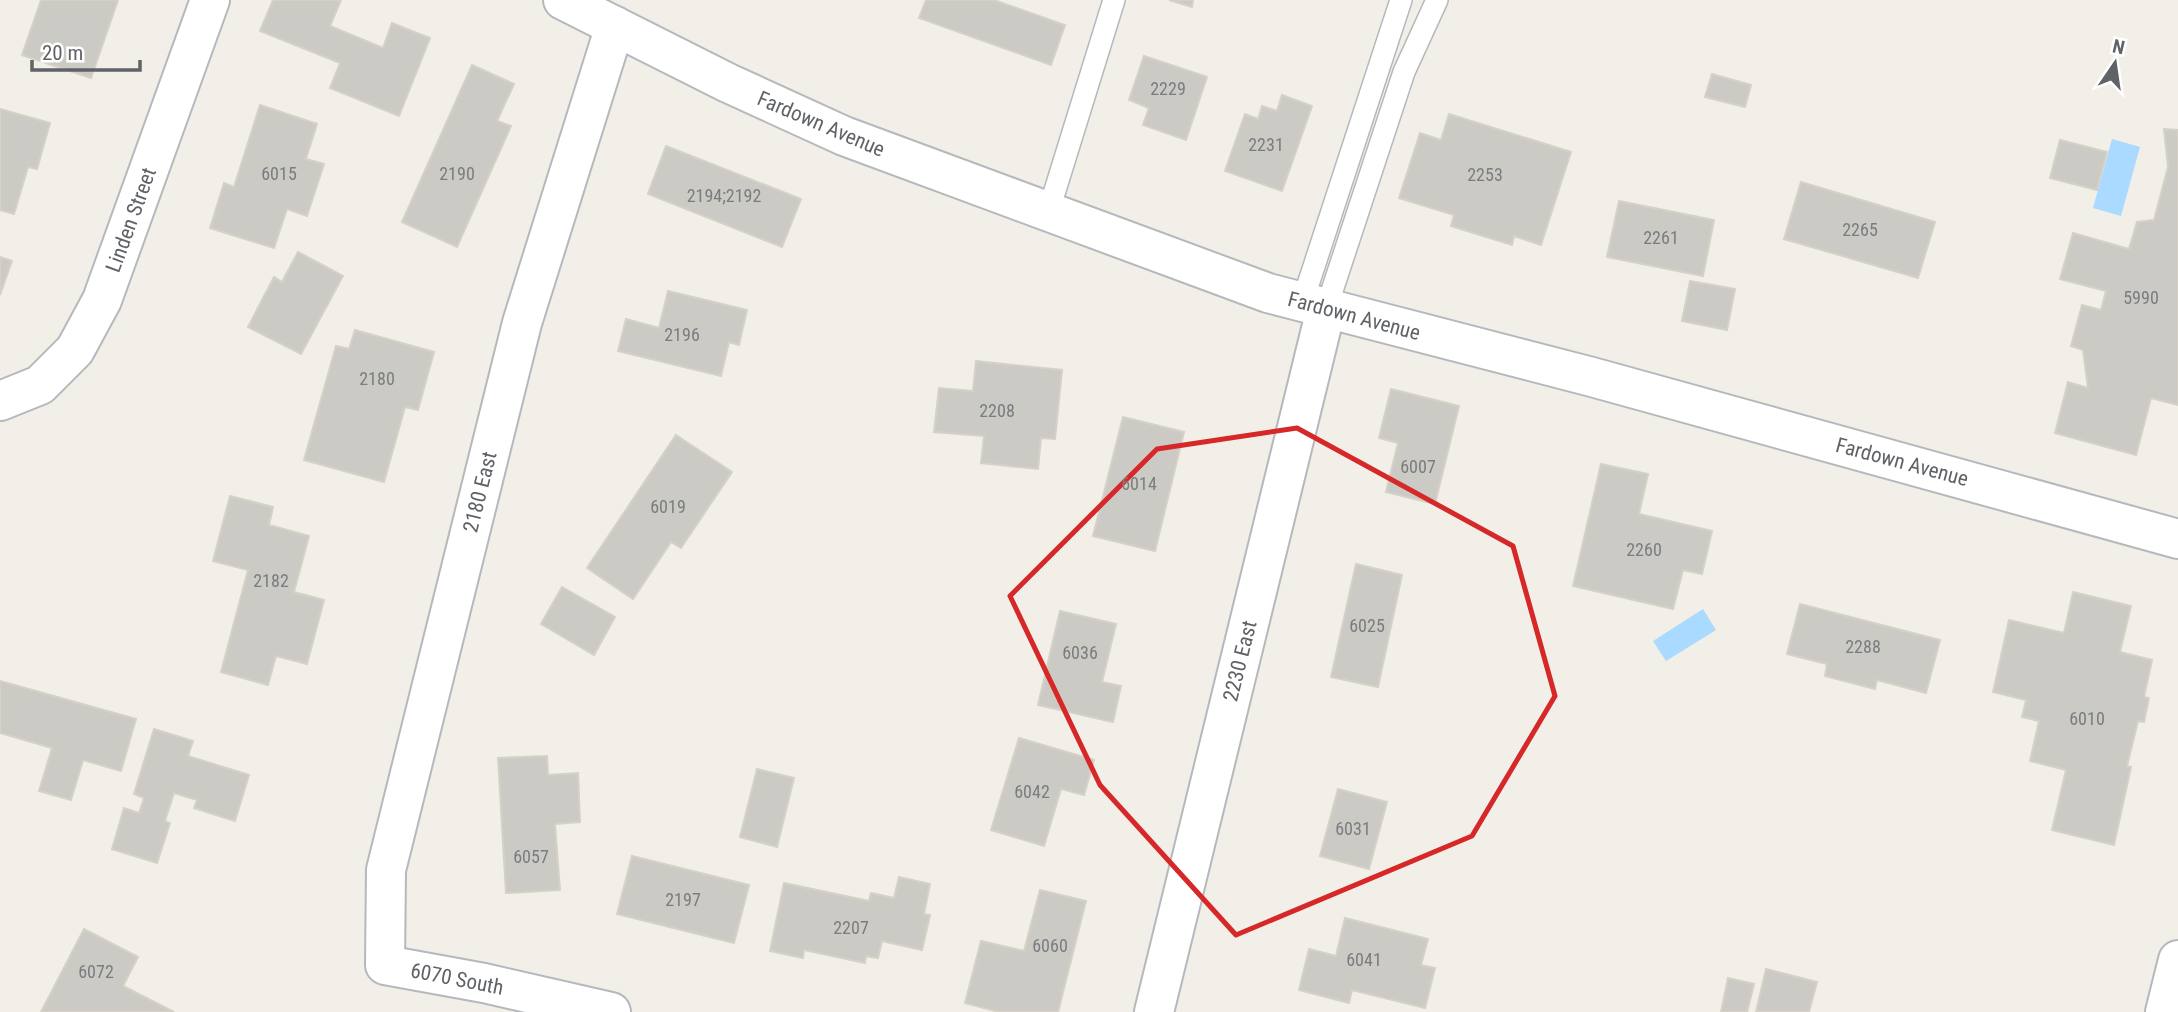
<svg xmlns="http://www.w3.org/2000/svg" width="2178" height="1012" viewBox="0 0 2178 1012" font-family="'Roboto Condensed',sans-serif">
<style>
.water{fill:#aadaff}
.building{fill:#cccac5;stroke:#d6d1c6;stroke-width:2}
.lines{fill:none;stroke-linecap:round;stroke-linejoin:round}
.service-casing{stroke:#b5b8bc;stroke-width:24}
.minor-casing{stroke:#b5b8bc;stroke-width:42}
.service{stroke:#fff;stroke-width:21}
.minor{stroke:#fff;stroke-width:38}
.marked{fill:none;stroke:#d62828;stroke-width:5;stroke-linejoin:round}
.labels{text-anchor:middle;stroke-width:5;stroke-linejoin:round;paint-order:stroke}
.number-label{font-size:18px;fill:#7a7d7f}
.street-label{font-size:21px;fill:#5f6368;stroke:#fff}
</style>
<rect width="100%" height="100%" fill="#f1efe8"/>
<!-- water -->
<g class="water">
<polygon points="2112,139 2140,147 2121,216 2093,208"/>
<polygon points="1703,609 1716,630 1666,661 1653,641"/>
</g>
<!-- building -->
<g class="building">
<polygon points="41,0 118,0 91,78 22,55"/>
<polygon points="273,0 341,0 330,26 383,48 392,23 430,38 399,116 330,88 340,63 260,31"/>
<polygon points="926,0 994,0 1065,25 1051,65 919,18"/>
<polygon points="1169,0 1193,0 1192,7"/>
<polygon points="1144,56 1207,77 1186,140 1143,125 1149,108 1129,100"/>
<polygon points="472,65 514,84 497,121 511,126 457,247 402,222"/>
<polygon points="1712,74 1751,85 1745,107 1705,97"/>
<polygon points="1282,95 1312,106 1282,191 1225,171 1245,114 1258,119 1262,106 1277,111"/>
<polygon points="260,105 317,124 306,159 324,164 307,216 287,209 274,248 210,228 224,183 234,187"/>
<polygon points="0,109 50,123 37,169 28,167 14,214 0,210"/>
<polygon points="1449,114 1571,152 1541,245 1514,236 1512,245 1451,226 1454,215 1399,198 1420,133 1441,140"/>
<polygon points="2164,129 2178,130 2178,405 2151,398 2136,455 2055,433 2068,382 2088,388 2083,350 2071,346 2082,305 2101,310 2106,291 2060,279 2073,233 2129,249 2137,222 2154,220 2168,167"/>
<polygon points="2060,140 2107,152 2097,190 2050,178"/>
<polygon points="666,146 801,199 782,247 648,194"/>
<polygon points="1801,182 1935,222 1918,278 1784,239"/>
<polygon points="1619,201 1714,220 1703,276 1607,257"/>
<polygon points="298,252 343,276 301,354 248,327 274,277 282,282"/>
<polygon points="0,257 12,261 0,295"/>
<polygon points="1690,281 1735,289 1727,330 1682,321"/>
<polygon points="668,291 747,310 739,345 729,342 721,376 618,351 626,319 659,328"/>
<polygon points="355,330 434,352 418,410 405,407 384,482 304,460 336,346 349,349"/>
<polygon points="976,361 1062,370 1055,439 1041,438 1038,469 981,463 984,436 934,432 939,388 973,391"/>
<polygon points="1391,389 1459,406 1435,504 1386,492 1398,443 1379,438"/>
<polygon points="1123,417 1184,432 1155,551 1093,536"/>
<polygon points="676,435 732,472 681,548 671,542 633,599 587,568"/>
<polygon points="1601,464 1648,474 1639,514 1712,531 1702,574 1683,570 1673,609 1573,586"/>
<polygon points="230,496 273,507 269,525 309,536 294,592 324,600 307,664 276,656 268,685 221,672 248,570 213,561"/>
<polygon points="1356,564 1402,575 1378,687 1331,677"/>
<polygon points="562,587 615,617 594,655 541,624"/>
<polygon points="2073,592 2131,606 2120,652 2152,660 2144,697 2149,698 2144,722 2138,721 2127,766 2131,767 2114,845 2052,830 2066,770 2030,761 2039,721 2022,717 2026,700 1993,692 2009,620 2064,633"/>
<polygon points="1800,604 1940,640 1926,693 1877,680 1875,689 1825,676 1827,664 1787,654"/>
<polygon points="1060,611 1116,624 1102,682 1121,686 1113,722 1038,705"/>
<polygon points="0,681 136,719 121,771 83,760 71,800 39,791 52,748 0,733"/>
<polygon points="154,729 193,741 188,756 249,775 235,821 194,808 197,800 174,793 165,821 170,823 157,863 112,849 124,808 139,813 144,798 134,794"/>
<polygon points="1019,738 1094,760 1084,795 1061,789 1044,846 991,830"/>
<polygon points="547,756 548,775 578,773 580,822 555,824 560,890 506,893 498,758"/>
<polygon points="757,769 794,778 777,847 740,837"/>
<polygon points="1338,789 1387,802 1369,869 1320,856"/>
<polygon points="632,856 749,885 734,943 617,914"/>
<polygon points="899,877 930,884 924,914 930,915 922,950 882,941 878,958 866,956 865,963 804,950 803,958 770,951 784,883 869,901 871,893 894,898"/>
<polygon points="1040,890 1086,901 1058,1012 999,1012 965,1003 981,941 1024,951"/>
<polygon points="1345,918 1428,939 1421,965 1435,968 1425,1008 1352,990 1349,1003 1299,990 1309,949 1336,956"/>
<polygon points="84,929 138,957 123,986 174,1012 41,1012"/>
<polygon points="1766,969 1817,982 1809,1012 1756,1012"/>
<polygon points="1728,978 1754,984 1747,1012 1721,1012"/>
</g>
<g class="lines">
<!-- service casing -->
<g class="service-casing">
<g id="service">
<polyline points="1048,213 1114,0"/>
<polyline points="1302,303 1401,0"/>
<polyline points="1326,309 1404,72 1437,0"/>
</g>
</g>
<!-- minor casing -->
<g class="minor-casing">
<g id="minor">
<polyline points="563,0 728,83 844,136 1268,293 1592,377 2178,539"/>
<polyline points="0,401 40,385 75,350 102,300 210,0"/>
<polyline points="611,1012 484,983 385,965 386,870 522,323 615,26"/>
<polyline points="1154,1012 1326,309"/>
<polyline points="2165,1012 2178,960"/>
</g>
</g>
<!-- service -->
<use href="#service" class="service"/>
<!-- minor -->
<use href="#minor" class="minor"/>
</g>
<!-- marked area -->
<path class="marked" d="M 1297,428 L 1513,546 L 1555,696 L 1472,836 L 1236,935 L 1100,785 L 1010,596 L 1157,449 Z"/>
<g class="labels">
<!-- number labels -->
<g class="number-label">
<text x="1168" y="95">2229</text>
<text x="1266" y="151">2231</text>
<text x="279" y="180">6015</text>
<text x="457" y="180">2190</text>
<text x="1485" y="181">2253</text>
<text x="724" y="202">2194;2192</text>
<text x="1860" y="236">2265</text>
<text x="1661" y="244">2261</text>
<text x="2141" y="304">5990</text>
<text x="682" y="341">2196</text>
<text x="377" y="385">2180</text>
<text x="997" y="417">2208</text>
<text x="1418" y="473">6007</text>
<text x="1139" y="490">6014</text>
<text x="668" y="513">6019</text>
<text x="1644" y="556">2260</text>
<text x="271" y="587">2182</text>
<text x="1367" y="632">6025</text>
<text x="1863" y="653">2288</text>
<text x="1080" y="659">6036</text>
<text x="2087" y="725">6010</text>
<text x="1032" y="798">6042</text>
<text x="1353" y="835">6031</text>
<text x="531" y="863">6057</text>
<text x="683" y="906">2197</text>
<text x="851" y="934">2207</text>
<text x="1050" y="952">6060</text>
<text x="1364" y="966">6041</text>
<text x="96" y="978">6072</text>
</g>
<!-- street labels -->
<g class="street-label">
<text transform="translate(821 124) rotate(23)" y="7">Fardown Avenue</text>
<text transform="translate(131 220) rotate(-70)" y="7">Linden Street</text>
<text transform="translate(1354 316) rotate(15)" y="7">Fardown Avenue</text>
<text transform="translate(1902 462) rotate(15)" y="7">Fardown Avenue</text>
<text transform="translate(480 492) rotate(-76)" y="7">2180 East</text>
<text transform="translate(1240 661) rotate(-76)" y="7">2230 East</text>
<text transform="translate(457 979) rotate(11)" y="7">6070 South</text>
</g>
</g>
<!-- north arrow -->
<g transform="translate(2115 63) rotate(13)" stroke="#ffffff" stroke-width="5" paint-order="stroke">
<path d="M0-5L12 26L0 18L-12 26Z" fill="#5f6368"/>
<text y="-10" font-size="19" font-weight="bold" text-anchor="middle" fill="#5f6368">N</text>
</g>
<!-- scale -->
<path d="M32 60v10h108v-10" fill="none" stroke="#5f6368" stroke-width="3.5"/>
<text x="42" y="60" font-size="21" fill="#5f6368" stroke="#ffffff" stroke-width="5" paint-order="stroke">20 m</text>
</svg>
